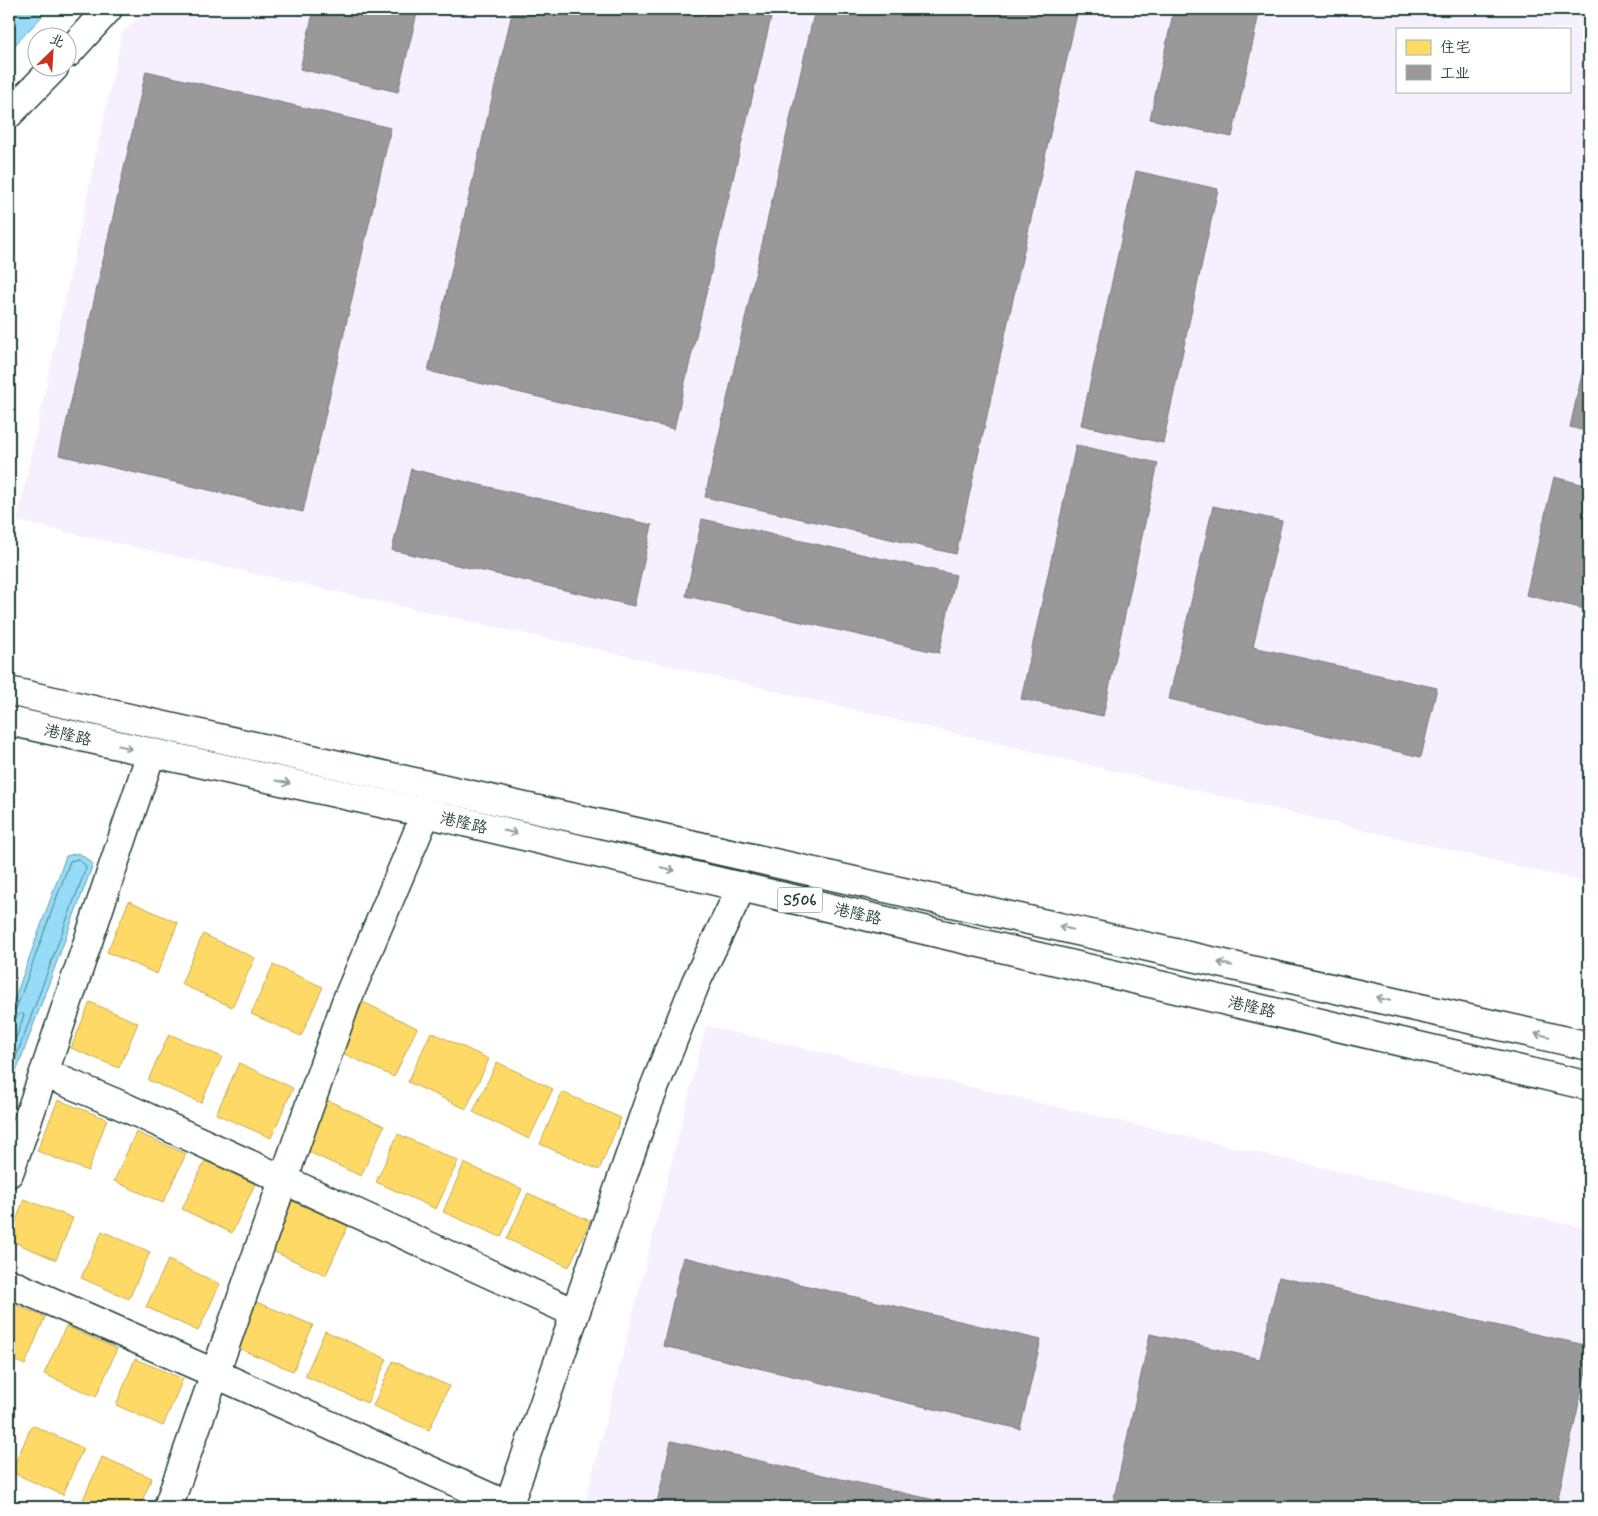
<svg xmlns="http://www.w3.org/2000/svg" width="1598" height="1516" viewBox="0 0 1598 1516" font-family="Mynerve,'LXGW WenKai TC',sans-serif">
<style>
.built{fill:#f6effd;fill-rule:evenodd}
.water{fill:#96dcf8;stroke:#669caa}
.homes{fill:#ffd966;stroke:#bcaa57}
.industry{fill:#999;stroke:#747d7b}
.lines{fill:none;stroke-linecap:round;stroke-linejoin:round}
.shore{stroke:#4f7d82;stroke-width:1}
.minor-casing{stroke:#1f3d34;stroke-width:31}
.major-casing{stroke:#1f3d34;stroke-width:31}
.minor{stroke:#fff;stroke-width:28}
.major{stroke:#fff;stroke-width:28}
.oneway{stroke:#8f9e9a}
.labels{text-anchor:middle;stroke-width:5;stroke-linejoin:round;paint-order:stroke}
.shield{fill:#fff;stroke:#627771;stroke-width:1}
.shield-label{font-size:15px;font-weight:bold;fill:#1f3d34}
.street-label{font-size:16px;fill:#1f3d34;stroke:#fff}
</style>
<rect width="100%" height="100%" fill="#fff"/>
<filter id="ink" filterUnits="userSpaceOnUse"><feTurbulence type="fractalNoise" baseFrequency=".02" numOctaves="2"/><feDisplacementMap in="SourceGraphic" scale="10" xChannelSelector="R" yChannelSelector="G"/><feConvolveMatrix kernelMatrix="1 2 1 2 8 2 1 2 1" color-interpolation-filters="sRGB"/></filter>
<g filter="url(#ink)">
<!-- built -->
<g class="built">
<path d="M 147,9 L 1589,9 L 1589,883 L 640,659 L 17,521 L 122,34 ZM 1397,29 L 1569,29 L 1569,91 L 1397,91 Z"/>
<polygon points="706,1026 1589,1229 1589,1507 584,1507"/>
</g>
<!-- water -->
<g class="water">
<polygon points="9,9 49,9 9,51"/>
<polygon points="79,853 93,864 9,1091 9,1014 66,856"/>
</g>
<!-- homes -->
<g class="homes">
<polygon points="129,901 178,923 157,974 107,952"/>
<polygon points="203,934 255,958 232,1007 181,984"/>
<polygon points="273,965 323,987 301,1036 251,1014"/>
<polygon points="90,1002 138,1023 119,1068 71,1048"/>
<polygon points="363,1002 417,1028 394,1077 340,1052"/>
<polygon points="431,1032 489,1059 466,1109 408,1082"/>
<polygon points="169,1034 222,1057 201,1103 148,1080"/>
<polygon points="497,1062 553,1089 529,1139 473,1112"/>
<polygon points="239,1063 293,1088 271,1138 216,1114"/>
<polygon points="562,1092 621,1118 599,1170 540,1144"/>
<polygon points="58,1100 107,1119 88,1171 37,1151"/>
<polygon points="327,1100 384,1126 361,1176 304,1150"/>
<polygon points="136,1132 186,1154 163,1203 114,1181"/>
<polygon points="398,1134 458,1161 436,1209 376,1182"/>
<polygon points="205,1161 255,1184 232,1233 182,1209"/>
<polygon points="464,1163 522,1189 501,1237 443,1212"/>
<polygon points="528,1193 590,1221 569,1267 507,1239"/>
<polygon points="24,1199 73,1218 56,1260 9,1240"/>
<polygon points="292,1201 348,1226 326,1275 270,1250"/>
<polygon points="102,1231 150,1252 129,1299 81,1278"/>
<polygon points="168,1260 220,1284 198,1331 146,1307"/>
<polygon points="254,1301 313,1325 293,1371 235,1347"/>
<polygon points="9,1302 45,1317 25,1365 9,1358"/>
<polygon points="66,1326 117,1349 96,1397 44,1374"/>
<polygon points="325,1331 387,1359 367,1403 305,1376"/>
<polygon points="135,1359 183,1379 163,1426 116,1405"/>
<polygon points="393,1361 449,1386 429,1430 373,1406"/>
<polygon points="32,1425 83,1448 63,1495 11,1472"/>
<polygon points="102,1457 152,1478 139,1507 88,1507 81,1504"/>
</g>
<!-- industry -->
<g class="industry">
<polygon points="314,9 418,9 398,92 300,69"/>
<polygon points="513,9 773,9 674,429 428,371"/>
<polygon points="815,9 1078,9 956,554 705,497"/>
<polygon points="1174,9 1260,9 1232,137 1150,119"/>
<polygon points="146,71 391,128 303,512 59,455"/>
<polygon points="1136,171 1218,189 1163,443 1081,425"/>
<polygon points="1589,343 1589,432 1570,427"/>
<polygon points="1076,445 1158,463 1103,716 1021,699"/>
<polygon points="411,469 652,525 634,606 392,550"/>
<polygon points="1554,477 1589,486 1589,610 1526,595"/>
<polygon points="1213,506 1282,521 1253,647 1437,688 1421,757 1169,699"/>
<polygon points="702,519 956,575 939,653 686,596"/>
<polygon points="683,1257 1041,1340 1020,1429 663,1346"/>
<polygon points="1279,1277 1589,1346 1589,1357 1556,1507 1112,1507 1150,1334 1260,1359"/>
<polygon points="671,1441 966,1507 656,1507"/>
</g>
<g class="lines">
<!-- shore -->
<g class="shore">
<polyline points="9,1013 13,1012 16,1009 70,861 78,859 85,865 86,868 9,1076"/>
<polyline points="9,1019 16,1018 21,1013 24,1015 9,1058"/>
</g>
<!-- minor casing -->
<g class="minor-casing">
<g id="minor">
<polyline points="68,53 108,9"/>
<polyline points="9,114 54,68"/>
<polyline points="44,1073 118,1104 575,1313"/>
<polyline points="9,1173 44,1073 151,753"/>
<polyline points="9,1283 216,1374 509,1506"/>
<polyline points="168,1507 346,1002 426,813"/>
<polyline points="508,1507 647,1106 696,982 742,886"/>
</g>
</g>
<!-- major casing -->
<g class="major-casing">
<g id="major">
<polyline points="9,691 1589,1046"/>
<polyline points="9,721 426,813 1589,1086"/>
</g>
</g>
<!-- minor -->
<use href="#minor" class="minor"/>
<!-- major -->
<use href="#major" class="major"/>
</g>
<!-- one-way arrows -->
<defs><path id="oneway-shaft" d="M-6 0H5M1.5-3L5.5 0L1.5 3" fill="none" stroke-width="1.6" stroke-linecap="round" stroke-linejoin="round" transform="scale(1.25)"/></defs>
<g class="oneway">
<use href="#oneway-shaft" transform="translate(125 747) rotate(13)"/>
<use href="#oneway-shaft" transform="translate(283 782) rotate(12)"/>
<use href="#oneway-shaft" transform="translate(510 832) rotate(13)"/>
<use href="#oneway-shaft" transform="translate(668 869) rotate(13)"/>
<use href="#oneway-shaft" transform="translate(1066 928) rotate(-167)"/>
<use href="#oneway-shaft" transform="translate(1225 964) rotate(-167)"/>
<use href="#oneway-shaft" transform="translate(1383 999) rotate(-167)"/>
<use href="#oneway-shaft" transform="translate(1542 1035) rotate(-167)"/>
</g>
</g>
<g class="labels">
<!-- shield labels -->
<rect class="shield" x="777.5" y="887.5" width="45" height="25" rx="4"/>
<g class="shield-label">
<text x="800" y="905">S506</text>
</g>
<!-- street labels -->
<g class="street-label">
<text transform="translate(68 734) rotate(13)" y="6">港隆路</text>
<text transform="translate(464 822) rotate(13)" y="6">港隆路</text>
<text transform="translate(858 913) rotate(13)" y="6">港隆路</text>
<text transform="translate(1252 1006) rotate(13)" y="6">港隆路</text>
</g>
</g>
<!-- margin -->
<rect width="1598" height="1516" fill="none" stroke="#fff" stroke-width="30"/>
<rect x="15" y="15" width="1568" height="1486" fill="none" stroke="#1f3d34" stroke-width="2" filter="url(#ink)"/>
<!-- legend -->
<rect x="1396" y="28" width="175" height="65" fill="#ffffff" stroke="#a5b1ae"/>
<rect x="1406" y="40" width="25" height="15" fill="#ffd966" stroke="#a5b1ae"/>
<text x="1440" y="52" font-size="15" fill="#1f3d34">住宅</text>
<rect x="1406" y="65" width="25" height="15" fill="#999999" stroke="#a5b1ae"/>
<text x="1440" y="78" font-size="15" fill="#1f3d34">工业</text>
<!-- north arrow -->
<g transform="translate(52 52) rotate(25)"><circle r="24" fill="#ffffff" stroke="#a5b1ae"/>
<path d="M0-4L9 19L0 12L-9 19Z" fill="#c8321e"/>
<text y="-8" font-size="14" font-weight="bold" text-anchor="middle" fill="#1f3d34">北</text>
</g>
</svg>
